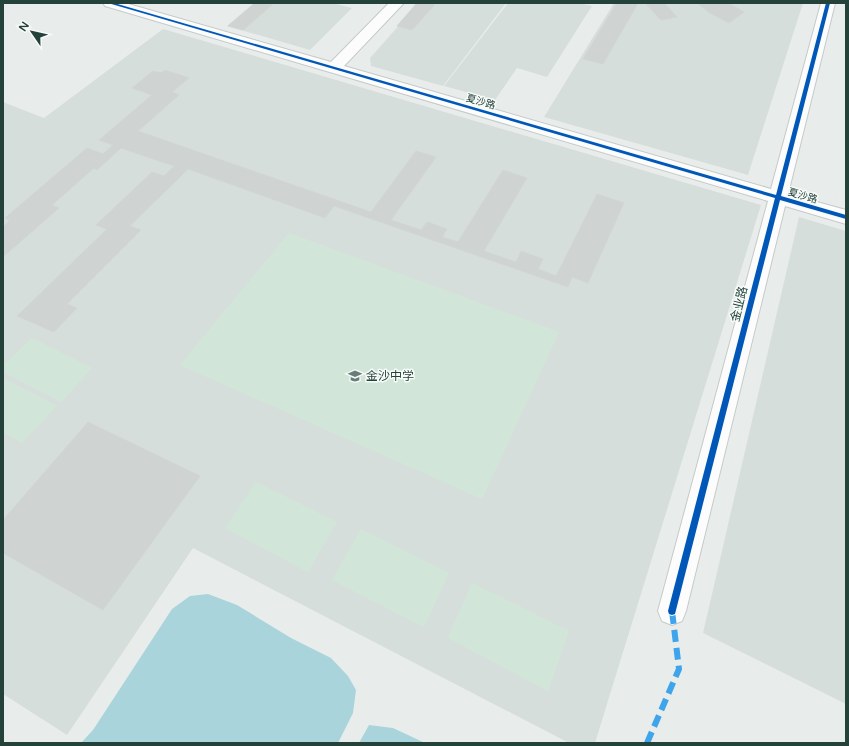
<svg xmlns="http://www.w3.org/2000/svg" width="849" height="746" viewBox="0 0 849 746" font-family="'Varela Round','Noto Sans SC',sans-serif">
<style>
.built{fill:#d6dedb}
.green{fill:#d1e6d8}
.water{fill:#a9d4db}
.building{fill:#cfd4d2;stroke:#d1d6d4}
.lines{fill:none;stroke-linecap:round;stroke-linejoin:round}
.minor-casing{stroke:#c5cac8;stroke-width:2}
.minor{fill:#fcfcfc;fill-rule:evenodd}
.quiet{stroke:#3ea4ec;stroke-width:6;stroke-dasharray:12 6;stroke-linecap:butt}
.cycleway-casing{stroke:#f7fbf9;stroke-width:2}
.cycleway{fill:#0057b8;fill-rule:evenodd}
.labels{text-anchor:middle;stroke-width:3;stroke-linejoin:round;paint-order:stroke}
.far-street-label{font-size:10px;fill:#24423a;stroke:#f7fbf9}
.street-label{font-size:12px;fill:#24423a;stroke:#f7fbf9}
.poi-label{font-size:12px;fill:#24423a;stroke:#f7fbf9;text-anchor:start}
</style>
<rect width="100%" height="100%" fill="#e8edeb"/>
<!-- built -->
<g class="built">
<polygon points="254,3 332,3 352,8 310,50 227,26"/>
<polygon points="419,3 506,3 443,86 371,66 370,58"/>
<polygon points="508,3 580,3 592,6 547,77 517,68 495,100 444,86"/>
<polygon points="614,3 803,3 748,175 544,117"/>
<polygon points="163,29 761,205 595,743 569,743 193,548 67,735 3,694 3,102 44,118"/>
<polygon points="799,217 846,231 846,704 703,633"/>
</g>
<!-- green -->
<g class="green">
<polygon points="289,233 559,332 482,499 180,365"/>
<polygon points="32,338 92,368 61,402 3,372 3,365"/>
<polygon points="3,378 57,406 22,443 3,432"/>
<polygon points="256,482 337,522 308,572 225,528"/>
<polygon points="361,529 449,573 424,627 332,580"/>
<polygon points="472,583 569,631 548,691 448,638"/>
</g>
<!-- water -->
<g class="water">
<polygon points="208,594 237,605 291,638 331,658 348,676 356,690 353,713 338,743 81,743 93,730 172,609 190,596"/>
<polygon points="369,725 393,728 425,743 359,743"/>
</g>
<!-- building -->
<g class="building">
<polygon points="255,3 272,5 243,30 228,26"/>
<polygon points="417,3 436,3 412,30 397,26"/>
<polygon points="617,3 638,3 603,64 583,59"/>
<polygon points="645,3 664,3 677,17 661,20"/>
<polygon points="697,3 728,3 744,12 729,23 710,13"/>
<polygon points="165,70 189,78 172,92 179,95 138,131 371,212 416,151 436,157 391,220 421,230 427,222 447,229 442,237 458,242 503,170 527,178 484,251 516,262 521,251 543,259 538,269 556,276 597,194 624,203 588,283 572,277 568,287 334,206 325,218 188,169 130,226 141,230 67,304 77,308 54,332 17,316 107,229 96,225 152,172 164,176 174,166 121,148 97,170 94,168 52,205 59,208 3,257 3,227 10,220 5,218 87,148 103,154 113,145 99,140 152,95 132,88 153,71 161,73"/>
<polygon points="88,422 200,476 103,610 3,553 3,520"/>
</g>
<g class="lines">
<!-- minor casing -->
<g class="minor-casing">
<polygon id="minor" points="103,3 125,3 331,62 389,3 404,3 344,66 771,189 821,3 835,3 788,194 846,210 846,224 785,206 686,611 682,621 672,625 662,621 658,611 768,201 105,6"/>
</g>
<!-- minor -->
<use href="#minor" class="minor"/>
<!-- quiet -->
<polyline class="quiet" points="647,743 679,669 672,611"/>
<!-- cycleway casing -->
<g class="cycleway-casing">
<polygon id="cycleway" points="108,3 114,3 776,195 826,3 830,3 781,196 846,215 846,219 780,200 675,614 672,615 669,614 668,611 775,198"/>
</g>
<!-- cycleway -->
<use href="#cycleway" class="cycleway"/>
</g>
<!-- icons -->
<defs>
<g id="school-bare" transform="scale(1.08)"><path d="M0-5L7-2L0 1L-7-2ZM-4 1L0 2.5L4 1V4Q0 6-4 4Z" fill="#697e78" stroke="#f7fbf9" stroke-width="2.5" paint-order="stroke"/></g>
</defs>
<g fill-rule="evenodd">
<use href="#school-bare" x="355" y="376"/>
</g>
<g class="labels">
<!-- far-street labels -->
<g class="far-street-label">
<text transform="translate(481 101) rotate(16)" y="4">夏沙路</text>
<text transform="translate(803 195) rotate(16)" y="4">夏沙路</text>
</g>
<!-- street labels -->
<g class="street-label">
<text transform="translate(739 304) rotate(-76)" y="4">金业路</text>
</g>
<!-- poi labels -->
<g class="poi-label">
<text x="366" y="380">金沙中学</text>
</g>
</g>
<!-- border -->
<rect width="849" height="746" fill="none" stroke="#24423a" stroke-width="8"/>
<!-- north arrow -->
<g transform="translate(32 32) rotate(304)" stroke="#f7fbf9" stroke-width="3" paint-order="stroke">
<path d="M0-3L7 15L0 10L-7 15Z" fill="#24423a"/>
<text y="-6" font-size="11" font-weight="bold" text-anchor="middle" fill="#24423a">N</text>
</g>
</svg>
